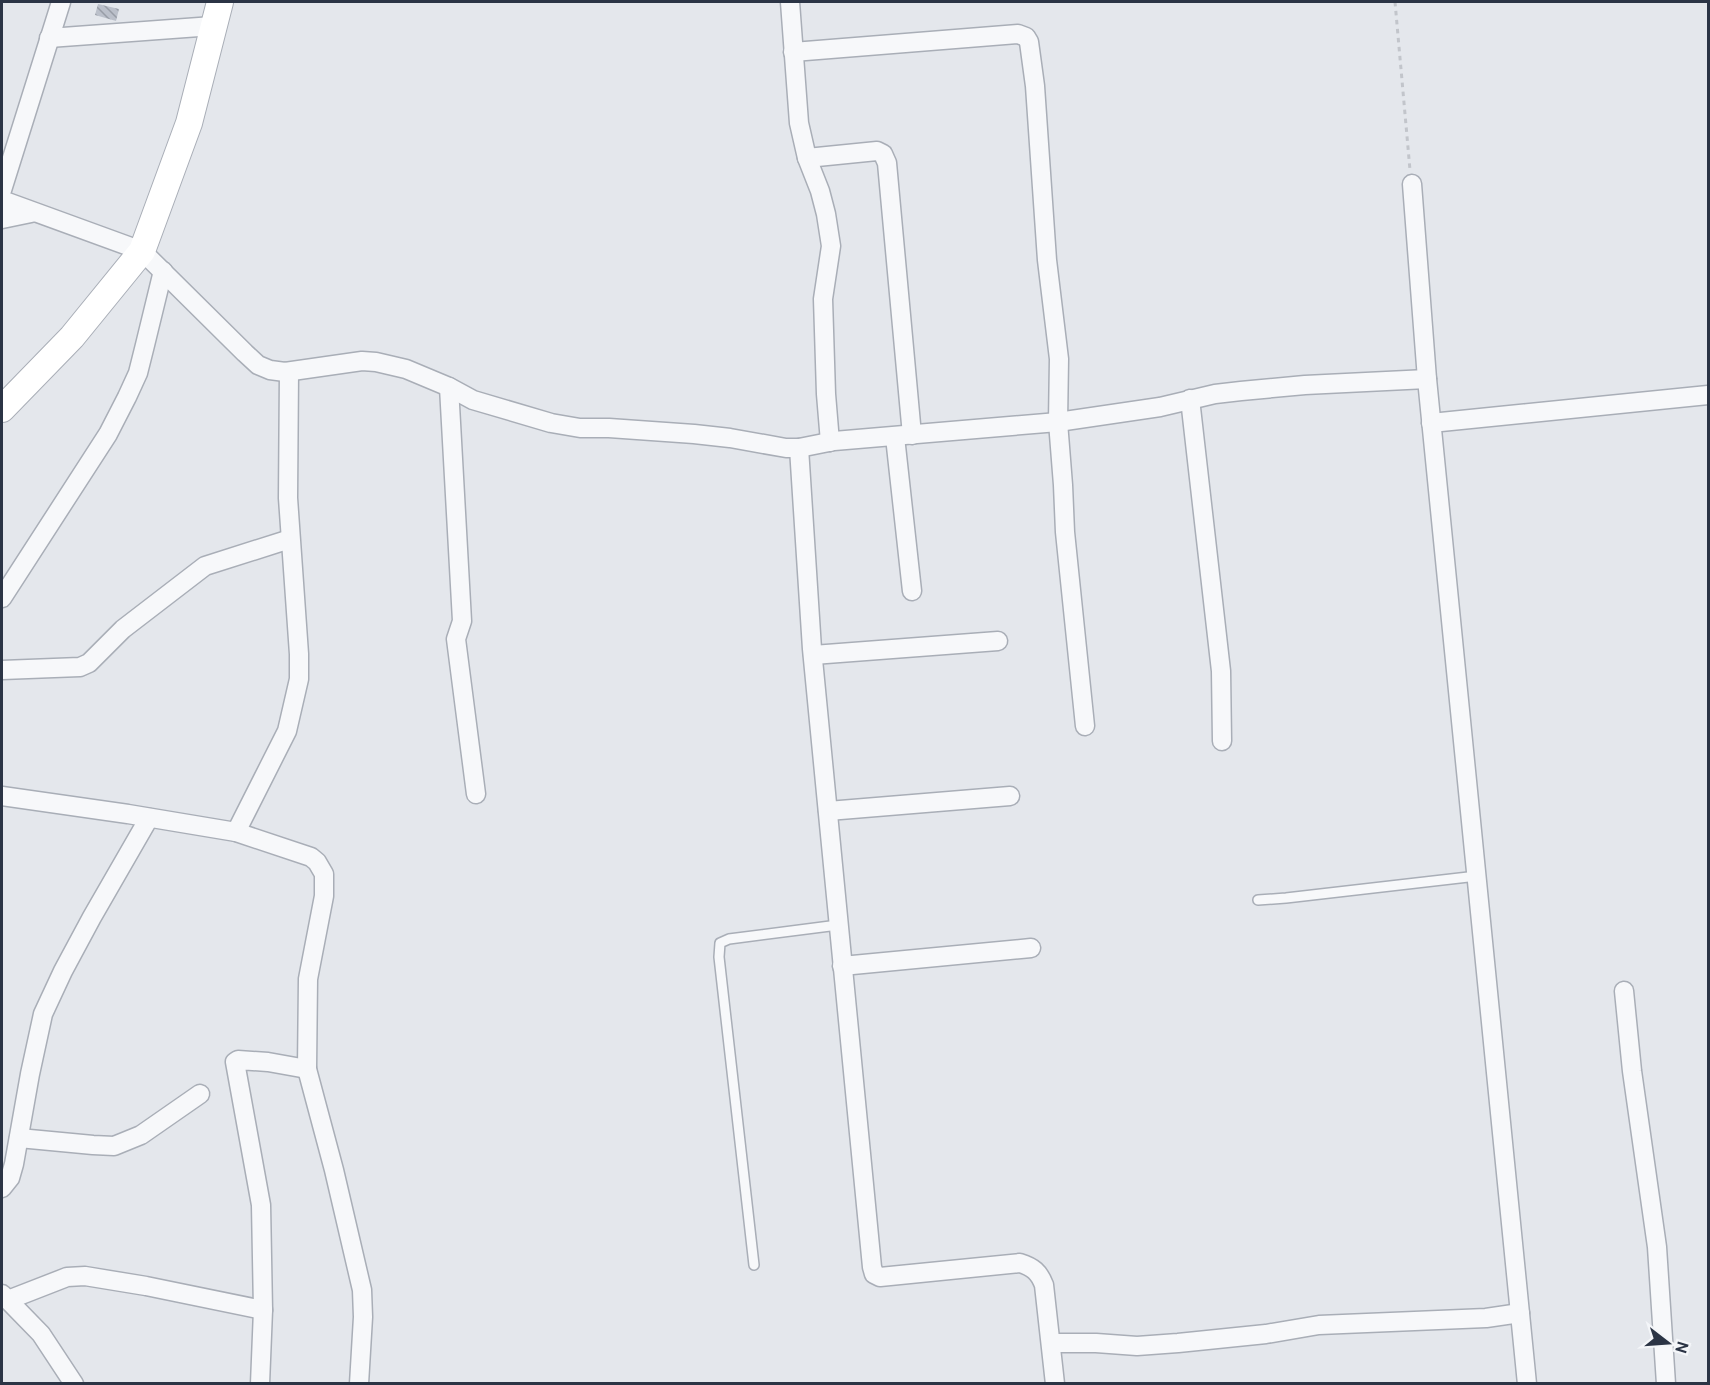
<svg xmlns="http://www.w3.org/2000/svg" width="1710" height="1385" viewBox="0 0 1710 1385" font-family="Cabin,sans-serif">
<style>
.building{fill:url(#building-back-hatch)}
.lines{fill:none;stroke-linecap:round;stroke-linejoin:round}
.lane-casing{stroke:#a9aeb7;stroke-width:12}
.street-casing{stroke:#a9aeb7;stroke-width:21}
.secondary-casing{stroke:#a9aeb7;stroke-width:28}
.path{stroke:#c2c5cb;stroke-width:3;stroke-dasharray:4.5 4.5;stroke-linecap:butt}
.lane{stroke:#f7f8fa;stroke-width:9}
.street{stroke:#f7f8fa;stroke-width:18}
.secondary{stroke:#fff;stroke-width:26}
</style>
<defs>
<pattern id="building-back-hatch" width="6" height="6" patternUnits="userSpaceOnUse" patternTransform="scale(1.5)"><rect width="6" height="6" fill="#bbc0ca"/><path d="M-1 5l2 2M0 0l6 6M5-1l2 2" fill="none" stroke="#989da6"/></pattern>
</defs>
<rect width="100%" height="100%" fill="#e4e7ec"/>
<!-- building -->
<polygon class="building" points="98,4 119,9 116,21 95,15"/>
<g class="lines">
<!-- lane casing -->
<g class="lane-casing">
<g id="lane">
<polyline points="1258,900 1286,898 1477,876"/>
<polyline points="754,1265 719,957 720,943 729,939 838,925"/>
</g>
</g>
<!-- street casing -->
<g class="street-casing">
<g id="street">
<polyline points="790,2 799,123 807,158 820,191 826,214 831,246 823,299 826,394 830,442"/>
<polyline points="49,38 213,26"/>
<polyline points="793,52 1018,34 1026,37 1029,42 1035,86 1047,260 1059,359 1058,422 1063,485 1065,532 1085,726"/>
<polyline points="807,158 877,151 883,154 887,163 912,435"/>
<polyline points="1412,184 1427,379 1527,1384"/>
<polyline points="2,190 61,2"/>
<polyline points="2,200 142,251 245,353 258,365 270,370 285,372 362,361 376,362 406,369 449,387 473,400 551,423 580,428 609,428 694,434 730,438 786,448 799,448 834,441 1058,422 1160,407 1215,394 1241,391 1305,385 1427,379"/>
<polyline points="2,219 31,213"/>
<polyline points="449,387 462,621 456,639 476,794"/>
<polyline points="1190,399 1221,671 1222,741"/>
<polyline points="1431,423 1708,395"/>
<polyline points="895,437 912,591"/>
<path d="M 799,448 L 812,649 L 872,1267 L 874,1274 L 880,1277 L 1020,1263 C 1033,1267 1039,1272 1044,1285 L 1055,1384"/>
<polyline points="2,598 108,434 127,397 138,373 145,345 163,271"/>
<polyline points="813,655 998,641"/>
<polyline points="2,670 80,667 89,663 123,629 205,566 290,539"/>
<polyline points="2,796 128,814 236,832 311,857 317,862 324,874 324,896 308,979 307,1069 334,1170 362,1290 363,1317 359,1384"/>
<polyline points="828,811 1010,796"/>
<polyline points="236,832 287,731 299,679 299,654 288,498 289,372"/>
<polyline points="842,966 1031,948"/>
<polyline points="1624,991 1632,1071 1657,1247 1666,1384"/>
<polyline points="19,1138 93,1145 114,1146 141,1135 200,1094"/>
<polyline points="2,1188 10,1178 14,1164 30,1074 43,1014 63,971 92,917 149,818"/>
<polyline points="2,1294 41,1334 74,1384"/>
<polyline points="8,1300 67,1277 85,1276 146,1286 263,1310"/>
<polyline points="1051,1343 1096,1343 1137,1346 1178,1343 1266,1334 1319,1325 1486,1318 1520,1313"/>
<polyline points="260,1384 263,1310 261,1205 235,1062 238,1060 268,1062 307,1069"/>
</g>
</g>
<!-- secondary casing -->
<g class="secondary-casing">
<polyline id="secondary" points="2,409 72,337 142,251 189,123 220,2"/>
</g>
<!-- path -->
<polyline class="path" points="1395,2 1410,170"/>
<!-- lane -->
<use href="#lane" class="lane"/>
<!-- street -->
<use href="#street" class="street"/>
<!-- secondary -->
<use href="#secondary" class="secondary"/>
</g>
<!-- border -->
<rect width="1710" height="1385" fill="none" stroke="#2b3445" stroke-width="6"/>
<!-- north arrow -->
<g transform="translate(1668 1343) rotate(107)" stroke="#f4f6f9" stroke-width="4.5" paint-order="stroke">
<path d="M0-4.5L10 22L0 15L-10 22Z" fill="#2b3445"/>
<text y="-9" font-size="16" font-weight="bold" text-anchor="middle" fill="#2b3445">N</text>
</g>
</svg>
